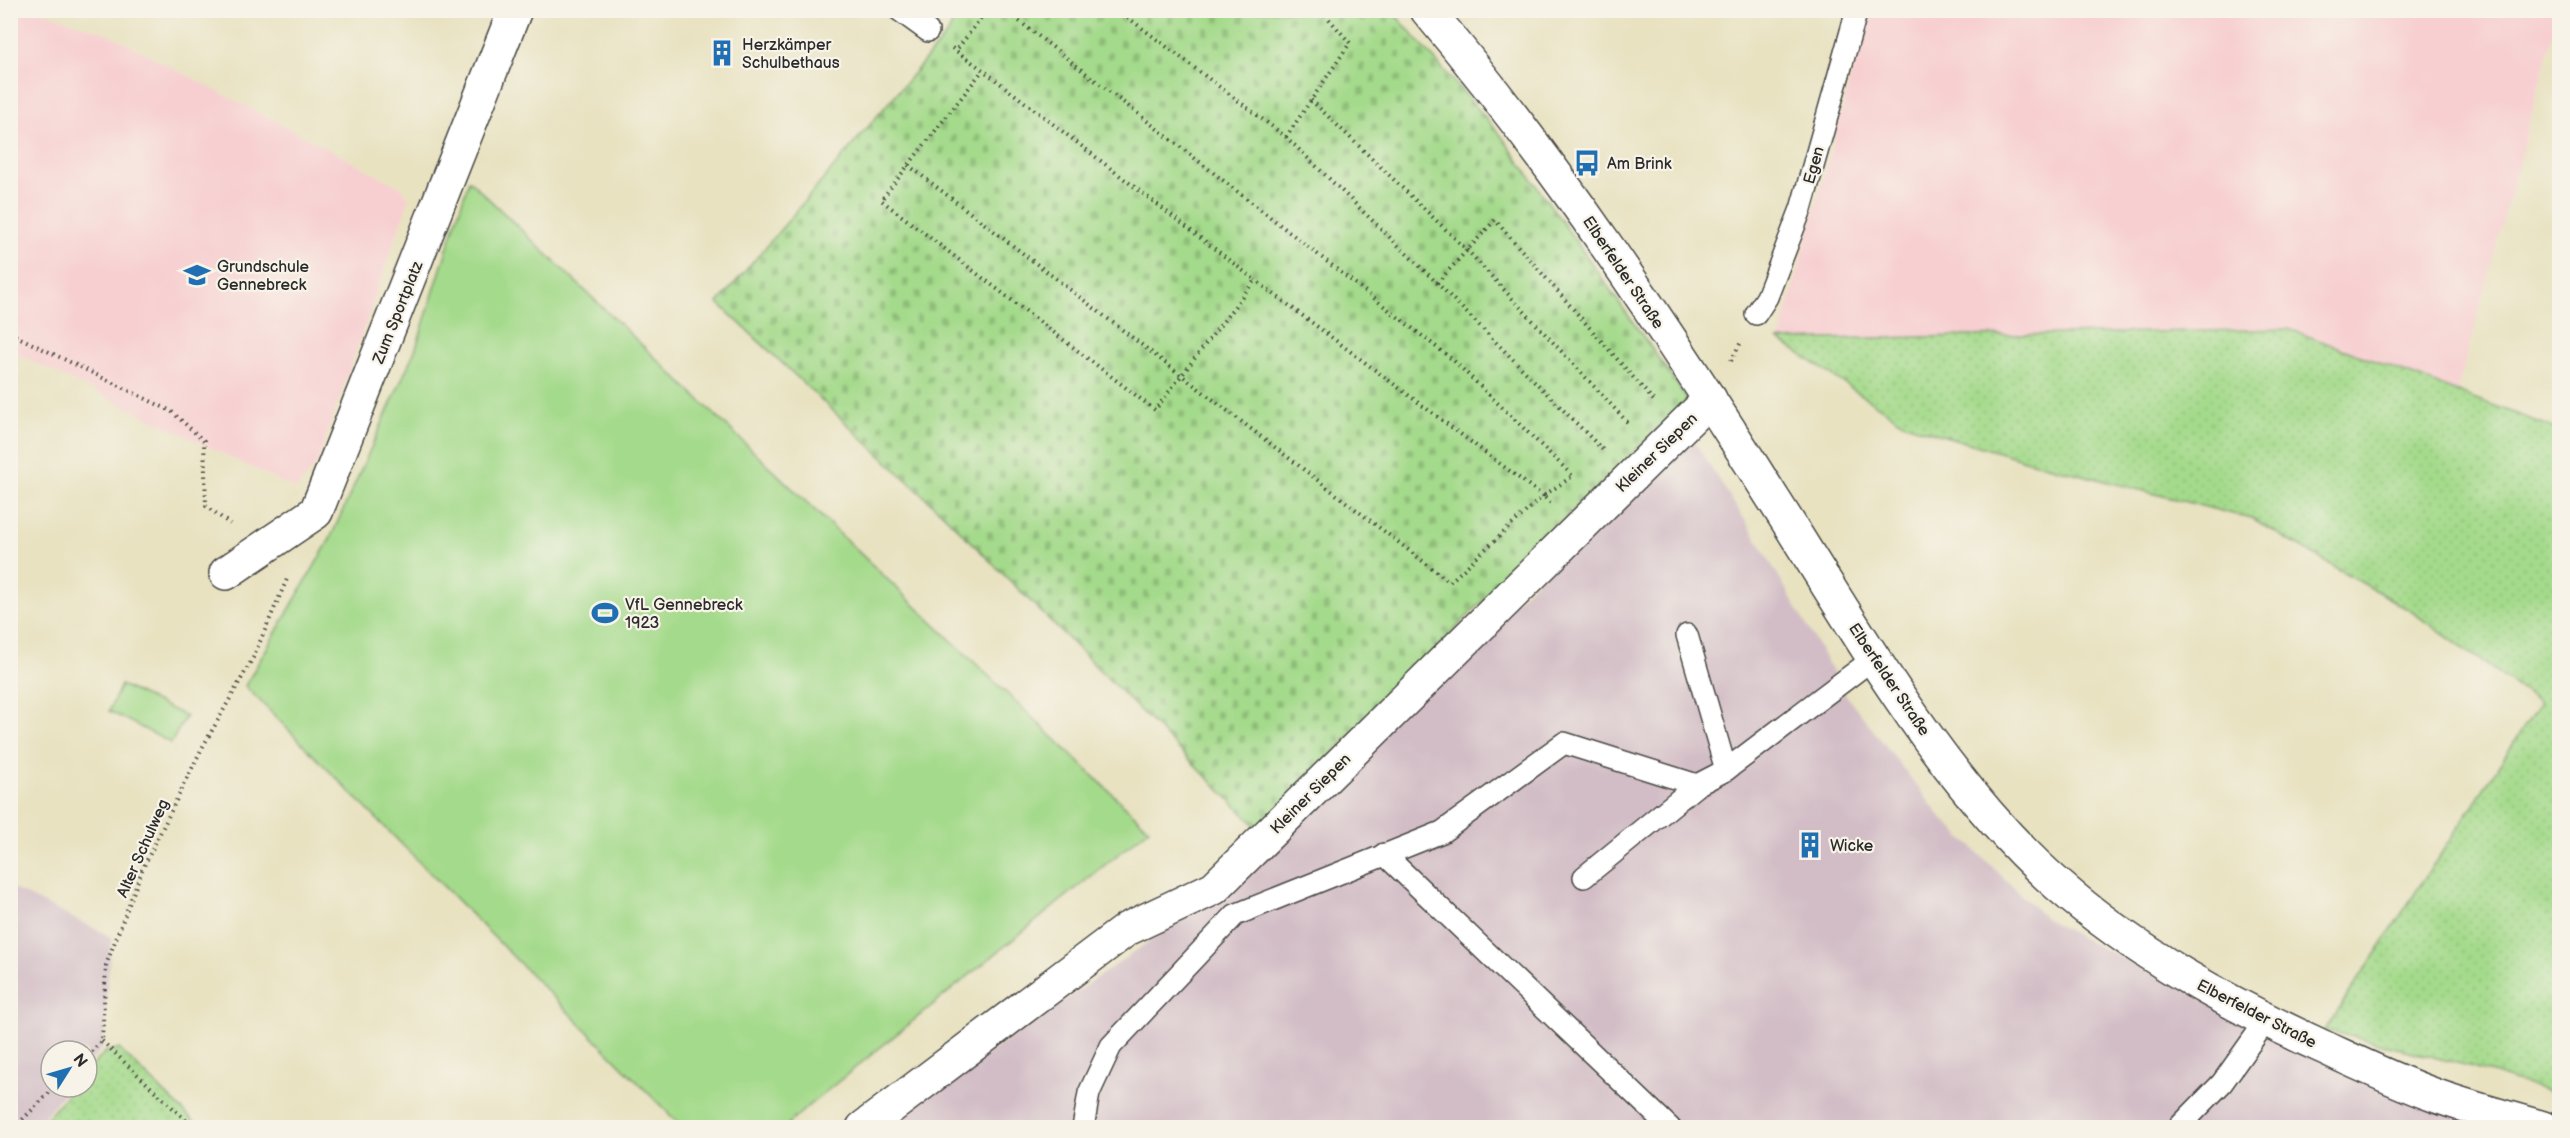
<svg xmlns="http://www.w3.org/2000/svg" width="2570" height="1138" viewBox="0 0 2570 1138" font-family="'Balsamiq Sans',sans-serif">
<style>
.built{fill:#f7cfd1}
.industrial{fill:#d2bdc6}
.grass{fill:url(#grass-dots);stroke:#68825b;stroke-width:1.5}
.cemetery{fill:url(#cemetery-stones);stroke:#68825b;stroke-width:1.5}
.pitch{fill:#a4da8b;stroke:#68825b;stroke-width:1.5}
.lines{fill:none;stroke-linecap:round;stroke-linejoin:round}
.lane-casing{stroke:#474642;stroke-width:24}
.street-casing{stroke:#474642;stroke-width:36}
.secondary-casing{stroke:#474642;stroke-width:36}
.path{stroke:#474642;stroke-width:4;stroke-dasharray:1.5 4.5;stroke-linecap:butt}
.lane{stroke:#fff;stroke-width:21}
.street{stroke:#fff;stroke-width:33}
.secondary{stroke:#fff;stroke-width:33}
.labels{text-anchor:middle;stroke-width:4.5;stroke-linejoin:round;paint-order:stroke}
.poi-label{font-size:16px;fill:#2b2b2b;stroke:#f7f3e8;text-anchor:start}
.street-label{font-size:16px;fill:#2b2b2b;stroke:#f7f3e8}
</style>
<defs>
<pattern id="grass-dots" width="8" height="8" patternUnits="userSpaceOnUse" patternTransform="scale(1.5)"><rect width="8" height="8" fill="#a4da8b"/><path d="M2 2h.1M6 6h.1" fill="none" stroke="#8dbb78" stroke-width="1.8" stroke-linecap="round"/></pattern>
<pattern id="cemetery-stones" width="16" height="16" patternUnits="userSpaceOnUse" patternTransform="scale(1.5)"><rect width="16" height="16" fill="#a4da8b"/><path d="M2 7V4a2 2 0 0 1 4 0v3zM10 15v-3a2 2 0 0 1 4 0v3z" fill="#8dbb78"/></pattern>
</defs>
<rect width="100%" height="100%" fill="#f7f3e8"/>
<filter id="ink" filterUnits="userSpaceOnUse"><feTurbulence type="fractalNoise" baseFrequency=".0167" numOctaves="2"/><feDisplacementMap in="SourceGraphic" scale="12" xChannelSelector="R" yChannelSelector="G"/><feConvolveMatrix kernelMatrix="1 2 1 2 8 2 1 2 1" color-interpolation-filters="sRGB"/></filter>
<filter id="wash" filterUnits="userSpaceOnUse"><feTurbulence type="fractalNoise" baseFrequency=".008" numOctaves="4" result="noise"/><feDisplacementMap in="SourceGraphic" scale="24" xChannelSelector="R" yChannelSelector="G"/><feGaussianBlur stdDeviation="1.35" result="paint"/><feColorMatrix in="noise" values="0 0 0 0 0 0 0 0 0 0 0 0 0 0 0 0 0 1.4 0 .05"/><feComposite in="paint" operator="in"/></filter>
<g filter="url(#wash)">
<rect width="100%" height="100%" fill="#e8e2c1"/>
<!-- built -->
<g class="built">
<polygon points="10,11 41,11 108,34 402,188 409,199 316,465 296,489 11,351"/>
<polygon points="1869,11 2559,11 2457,392 2289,329 1779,340"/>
</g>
<!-- industrial -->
<g class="industrial">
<polygon points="1690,435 1759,542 1846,695 1940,816 2047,920 2296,1047 2506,1128 881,1128 1190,913"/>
<polygon points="10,887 111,937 103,1047 87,1066 87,1051 51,1051 51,1087 69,1087 35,1127 11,1127"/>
</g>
<!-- grass -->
<g class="grass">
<polygon points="2289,329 2559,430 2559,1095 2473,1067 2325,1030 2540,703 2409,610 2252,519 2032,462 1905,424 1779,340"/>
<polygon points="119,1049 200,1127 39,1127 74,1087 87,1087 87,1072 105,1052"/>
</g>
<!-- cemetery -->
<polygon class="cemetery" points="951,11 1392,11 1500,134 1688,400 1559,524 1258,828 946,517 718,303 948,33 956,15"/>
<!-- pitch -->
<g class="pitch">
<polygon points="469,180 1149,829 807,1107 785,1127 682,1127 245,686 329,541 416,348"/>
<polygon points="121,685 186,716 171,743 109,711"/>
</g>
</g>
<g filter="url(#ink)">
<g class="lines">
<!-- lane casing -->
<g class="lane-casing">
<g id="lane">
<polyline points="899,10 928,31"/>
<polyline points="1756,314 1767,297 1801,209 1857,10"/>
<polyline points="1687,635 1726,770"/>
<polyline points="1384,854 1670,1128"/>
<polyline points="1584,877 1697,785 1726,770 1874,658"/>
<polyline points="1083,1128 1089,1093 1111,1046 1235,915 1442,832 1564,743 1697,785"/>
<polyline points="2178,1128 2222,1083 2266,1021"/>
</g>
</g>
<!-- street casing -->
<g class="street-casing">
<g id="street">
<polyline points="226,573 316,512 515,10"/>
<polyline points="863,1128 1127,929 1214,888 1710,399"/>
</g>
</g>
<!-- secondary casing -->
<g class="secondary-casing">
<path id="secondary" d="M 1427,10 C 1555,162 1666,329 1772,497 C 1856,628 1940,781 2057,884 C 2136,953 2227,1003 2321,1046 C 2358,1063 2395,1081 2434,1095 C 2469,1108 2507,1117 2543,1128"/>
</g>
<!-- path -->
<g class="path">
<polyline points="1005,10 1453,360 1573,476 1543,496 1552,504"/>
<polyline points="1118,10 1286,137 1437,283 1603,450"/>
<polyline points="952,48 983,70 1255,280 1155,410 881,200 983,70"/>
<polyline points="958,48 987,10"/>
<polyline points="1311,100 1467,250 1630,425"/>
<polyline points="1286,137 1350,43 1321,10"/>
<polyline points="908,165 1450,582 1543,496 1255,280"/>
<polyline points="1437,283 1495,220 1654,401"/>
<polyline points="10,333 171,411 204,441 206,506 230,524"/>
<polyline points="1731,361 1741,342"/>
<polyline points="102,1041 194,1128"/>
<polyline points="87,1056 102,1041 106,965 142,870 201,750 253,658 287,579"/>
<polyline points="14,1128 55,1087"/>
</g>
<!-- lane -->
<use href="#lane" class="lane"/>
<!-- street -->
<use href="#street" class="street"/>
<!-- secondary -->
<use href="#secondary" class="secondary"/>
</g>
</g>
<!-- icons -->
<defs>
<g id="building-bare" transform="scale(2.07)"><path d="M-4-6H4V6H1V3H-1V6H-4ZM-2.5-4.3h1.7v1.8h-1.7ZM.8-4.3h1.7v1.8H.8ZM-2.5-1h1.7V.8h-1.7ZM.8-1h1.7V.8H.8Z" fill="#1f6fb2" stroke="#f7f3e8" stroke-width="2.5" paint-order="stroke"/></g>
<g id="bus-bare" transform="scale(2.07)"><path d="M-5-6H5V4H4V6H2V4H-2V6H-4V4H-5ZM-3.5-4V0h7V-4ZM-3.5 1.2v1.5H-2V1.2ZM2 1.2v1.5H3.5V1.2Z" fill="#1f6fb2" stroke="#f7f3e8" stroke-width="2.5" paint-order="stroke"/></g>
<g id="school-bare" transform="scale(2.07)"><path d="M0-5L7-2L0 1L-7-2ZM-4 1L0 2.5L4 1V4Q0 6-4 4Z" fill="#1f6fb2" stroke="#f7f3e8" stroke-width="2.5" paint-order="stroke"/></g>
<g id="stadium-bare" transform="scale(2.07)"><path d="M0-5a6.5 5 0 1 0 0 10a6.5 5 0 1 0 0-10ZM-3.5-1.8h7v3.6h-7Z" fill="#1f6fb2" stroke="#f7f3e8" stroke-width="2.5" paint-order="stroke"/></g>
</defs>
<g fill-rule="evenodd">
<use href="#building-bare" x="722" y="53"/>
<use href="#bus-bare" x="1587" y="163"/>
<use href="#school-bare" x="197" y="275"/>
<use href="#stadium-bare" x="605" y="613"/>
<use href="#building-bare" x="1810" y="845"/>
</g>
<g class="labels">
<!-- poi labels -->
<g class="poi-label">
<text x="742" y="50">Herzkämper<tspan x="742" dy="18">Schulbethaus</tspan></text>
<text x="1607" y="169">Am Brink</text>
<text x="217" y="272">Grundschule<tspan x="217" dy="18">Gennebreck</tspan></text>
<text x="625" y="610">VfL Gennebreck<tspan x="625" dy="18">1923</tspan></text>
<text x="1830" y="851">Wicke</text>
</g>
<!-- street labels -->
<g class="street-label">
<text transform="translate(1813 165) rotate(-74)" y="6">Egen</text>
<text transform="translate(1624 272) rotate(56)" y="6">Elberfelder Straße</text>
<text transform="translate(397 312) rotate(-68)" y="6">Zum Sportplatz</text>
<text transform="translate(1656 452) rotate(-44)" y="6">Kleiner Siepen</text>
<text transform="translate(1890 679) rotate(56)" y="6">Elberfelder Straße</text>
<text transform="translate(1310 793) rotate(-45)" y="6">Kleiner Siepen</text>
<text transform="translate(142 848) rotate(-66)" y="6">Alter Schulweg</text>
<text transform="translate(2257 1013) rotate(27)" y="6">Elberfelder Straße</text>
</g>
</g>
<!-- margin -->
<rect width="2570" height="1138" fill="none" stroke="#f7f3e8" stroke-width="36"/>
<!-- north arrow -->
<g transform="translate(69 1069) rotate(53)"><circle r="28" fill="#f7f3e8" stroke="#a5a39c" stroke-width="1.5"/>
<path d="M0-4.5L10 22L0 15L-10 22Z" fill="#1f6fb2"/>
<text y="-9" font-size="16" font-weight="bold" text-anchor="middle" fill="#2b2b2b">N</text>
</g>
</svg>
